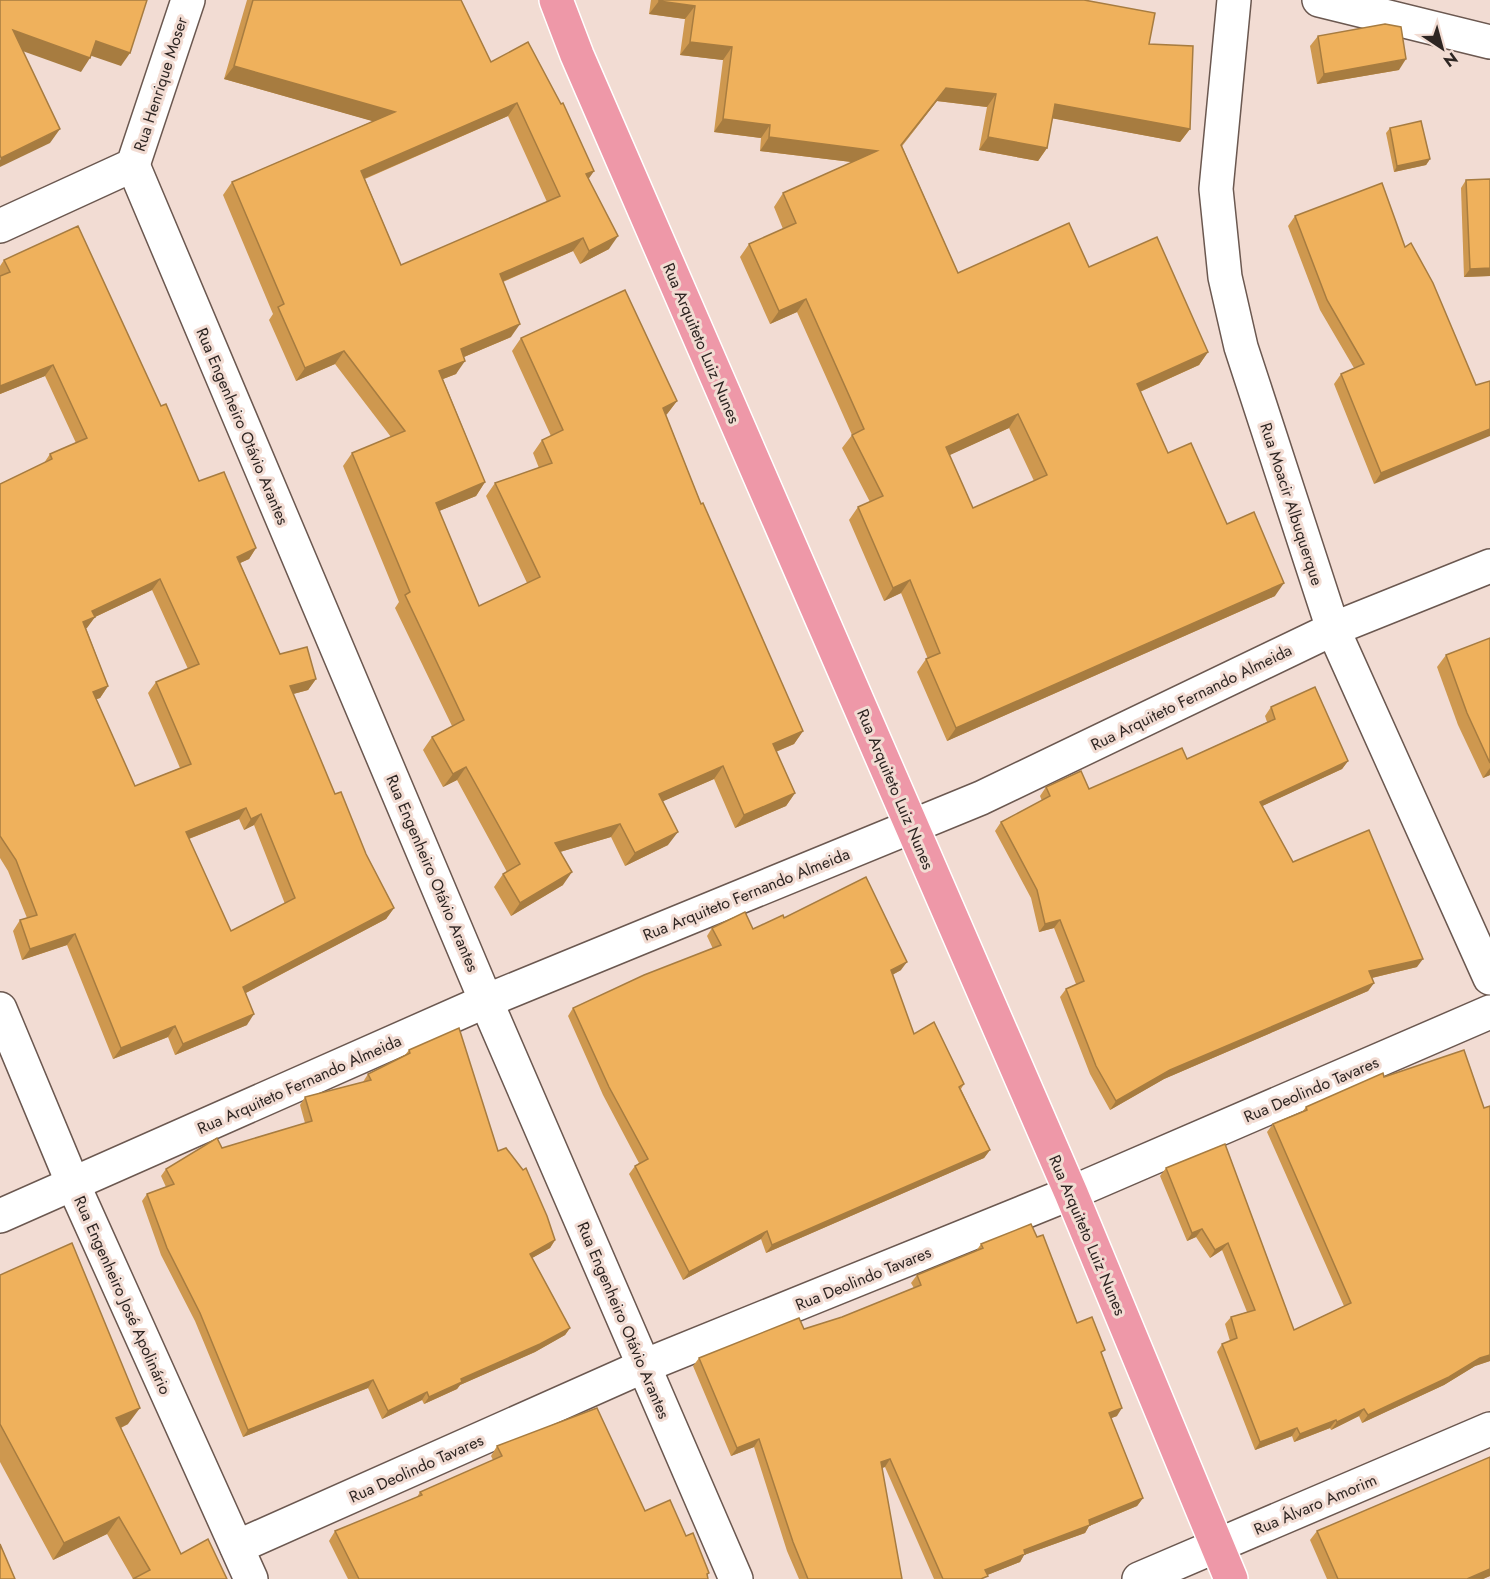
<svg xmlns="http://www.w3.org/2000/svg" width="1490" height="1579" viewBox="0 0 1490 1579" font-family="Jost,sans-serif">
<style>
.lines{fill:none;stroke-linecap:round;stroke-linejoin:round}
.minor-casing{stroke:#6b5850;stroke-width:36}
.primary-casing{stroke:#fff;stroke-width:36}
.minor{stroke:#fff;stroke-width:33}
.primary{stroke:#ee98a8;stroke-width:33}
.wall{fill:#ce984f;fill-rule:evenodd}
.shaded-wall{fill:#a77c40}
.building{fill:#efb15c;stroke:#a77c40;stroke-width:1.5;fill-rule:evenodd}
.labels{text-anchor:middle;stroke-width:6;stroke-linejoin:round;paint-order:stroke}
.street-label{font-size:16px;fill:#2e2623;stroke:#f2dcd3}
</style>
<rect width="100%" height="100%" fill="#f2dcd3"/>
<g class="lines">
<!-- minor casing -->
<g class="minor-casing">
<g id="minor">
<polyline points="1234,0 1216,189 1225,277 1241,347 1333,629 1490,978"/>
<polyline points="1319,0 1490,42"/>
<polyline points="133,165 486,1001 736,1579"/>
<polyline points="0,226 133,165 188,0"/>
<polyline points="0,1009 73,1184 251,1579"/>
<polyline points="0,1216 486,1001 981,798 1333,629 1490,566"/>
<polyline points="237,1547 644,1366 1071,1193 1490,1012"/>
<polyline points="1139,1579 1490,1429"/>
</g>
</g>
<!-- primary casing -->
<g class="primary-casing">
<polyline id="primary" points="556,0 577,55 1071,1193 1231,1579"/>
</g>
<!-- minor -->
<use href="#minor" class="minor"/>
<!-- primary -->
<use href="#primary" class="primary"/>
</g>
<!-- wall -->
<g class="wall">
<path d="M 247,0 L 461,0 L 491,62 L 594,171 L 588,179 L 609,249 L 580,264 L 573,251 L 503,282 L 511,337 L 464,357 L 456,374 L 443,379 L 485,482 L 476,496 L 439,511 L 479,606 L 527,583 L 486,496 L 495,483 L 539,468 L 533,453 L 542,440 L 551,436 L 512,351 L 521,338 L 677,401 L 667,414 L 666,415 L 701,504 L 803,731 L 794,744 L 776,752 L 795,793 L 786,806 L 735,828 L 714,779 L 663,801 L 668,845 L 625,866 L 611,837 L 560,852 L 563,885 L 511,916 L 494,887 L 503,874 L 507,872 L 457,780 L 443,787 L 423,750 L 432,737 L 452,726 L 395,608 L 399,602 L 343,466 L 352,453 L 391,437 L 335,364 L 296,381 L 269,320 L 273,314 L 223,195 L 232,182 L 373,121 L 224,79 ZM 508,116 L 547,202 L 401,265 L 365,179 Z"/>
<path d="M 651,0 L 1084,0 L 1149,44 L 1190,129 L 1180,142 L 1052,118 L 1047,148 L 1038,161 L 979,150 L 987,107 L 937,101 L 902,146 L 958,273 L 1089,267 L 1208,352 L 1199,365 L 1140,392 L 1168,453 L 1227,524 L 1275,596 L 947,741 L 917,672 L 926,659 L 928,659 L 901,593 L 884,601 L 849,520 L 858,507 L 870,502 L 842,448 L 852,435 L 797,312 L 770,324 L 740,257 L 749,244 L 783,229 L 774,207 L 783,193 L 852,162 L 760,151 L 761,138 L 714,132 L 723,60 L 680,55 L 685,19 L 649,14 ZM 1009,428 L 1034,481 L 973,508 L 949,455 Z"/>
<polygon points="1318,36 1399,70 1317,84 1310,46"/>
<polygon points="1390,128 1430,159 1426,165 1394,172 1386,133"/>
<polygon points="1490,179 1490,276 1464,277 1461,188 1466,180"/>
<polygon points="1295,216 1405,247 1476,385 1374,484 1334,384 1341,374 1354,368 1320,310 1288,226"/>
<path d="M 4,260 L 161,406 L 199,481 L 256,548 L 249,559 L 240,563 L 280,654 L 316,679 L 308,690 L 293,694 L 335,794 L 394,908 L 386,919 L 246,993 L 247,1025 L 175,1055 L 168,1037 L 113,1059 L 67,945 L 22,960 L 13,931 L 20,920 L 27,918 L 8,871 L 0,858 L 0,484 L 44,463 L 50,454 L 76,443 L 45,376 L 0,394 L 0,266 ZM 152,590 L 188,669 L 156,682 L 148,693 L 180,768 L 135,786 L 96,699 L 100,698 L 108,686 L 86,628 L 95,617 ZM 239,819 L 244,830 L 254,825 L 285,904 L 231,931 L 189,839 Z"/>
<polygon points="1490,638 1490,775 1483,778 1458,725 1437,667 1446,655"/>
<polygon points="1271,707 1348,761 1342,769 1262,806 1293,862 1417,967 1372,978 1374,983 1368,991 1164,1079 1110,1110 1090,1074 1060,997 1066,989 1076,984 1054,928 1039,932 1031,898 995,831 1001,822 1042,801 1040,796 1046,787 1089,789 1187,759 1267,722 1265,716"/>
<polygon points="784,918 901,970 892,975 914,1034 964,1084 961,1089 990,1150 984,1158 766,1253 761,1239 683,1280 629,1174 635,1166 639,1163 603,1095 568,1016 573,1008 713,949 707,936 712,928 753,929"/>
<polygon points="409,1050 498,1151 555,1240 550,1248 532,1258 570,1328 565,1335 535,1352 460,1385 457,1389 424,1404 422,1400 382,1419 368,1388 243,1437 195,1321 161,1255 142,1201 147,1194 166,1187 161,1176 166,1169 222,1148 305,1123 300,1105 305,1097 363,1082 368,1074 405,1055"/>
<polygon points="1384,1077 1484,1108 1490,1106 1490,1361 1475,1366 1444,1385 1362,1423 1359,1416 1331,1430 1330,1428 1294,1442 1292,1436 1255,1450 1217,1352 1222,1344 1230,1341 1225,1324 1231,1317 1247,1312 1222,1250 1210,1258 1196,1237 1187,1241 1160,1176 1166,1168 1225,1144 1294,1330 1344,1306 1267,1132 1273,1124 1302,1112 1306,1107"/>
<polygon points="1037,1237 1077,1323 1102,1354 1117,1416 1111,1418 1143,1498 1137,1506 1089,1526 1085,1533 1024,1555 1020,1562 987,1575 981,1579 934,1579 885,1467 882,1468 902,1579 799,1579 787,1551 754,1447 731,1456 693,1366 699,1358 804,1329 842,1317 914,1288 911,1283 917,1275 976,1251 981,1244"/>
<polygon points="0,1275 128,1424 121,1428 181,1554 133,1579 107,1534 53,1560 0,1462"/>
<polygon points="497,1446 645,1511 686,1536 709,1573 707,1575 708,1579 348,1579 329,1541 335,1531 417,1497 420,1492 493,1460 491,1456"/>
<polygon points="1490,1457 1490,1576 1483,1579 1327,1579 1310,1540 1317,1531"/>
</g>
<!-- shaded-wall -->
<g class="shaded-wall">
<polygon points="659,1 695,6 685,19 649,14"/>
<polygon points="13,30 90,58 81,72 3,44"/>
<polygon points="96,41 130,53 121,66 86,54"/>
<polygon points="690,42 732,47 723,60 680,55"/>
<polygon points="1406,59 1399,70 1317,84 1324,74"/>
<polygon points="234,66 395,112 386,125 224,79"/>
<polygon points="946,88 996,94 987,107 937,101 892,159"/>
<polygon points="517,103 508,116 352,184 361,171"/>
<polygon points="1055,104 1190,129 1180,142 1045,117"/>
<polygon points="723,119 770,125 761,138 714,132"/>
<polygon points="60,129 50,143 0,167 0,160 1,158"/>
<polygon points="769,137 877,151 868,164 760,151"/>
<polygon points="988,137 1047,148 1038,161 979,150"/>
<polygon points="1430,159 1426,165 1394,172 1397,166"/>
<polygon points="594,171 585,184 586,174"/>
<polygon points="618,236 609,249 580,264 589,251"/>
<polygon points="583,238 573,251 490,287 500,274"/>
<polygon points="1490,268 1490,276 1464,277 1470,269"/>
<polygon points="806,299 797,312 770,324 779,311"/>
<polygon points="520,324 511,337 452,362 461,349"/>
<polygon points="344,351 335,364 296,381 305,368"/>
<polygon points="1208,352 1199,365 1128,397 1137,384"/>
<polygon points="465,361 456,374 430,384 439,371"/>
<polygon points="53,365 45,376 0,394 0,386"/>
<polygon points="677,401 667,414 654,421 663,408"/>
<polygon points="1018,414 1009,428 937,461 946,447"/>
<polygon points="1490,429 1490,436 1374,484 1381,473"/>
<polygon points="485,482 476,496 427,516 436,503"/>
<polygon points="256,548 249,559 229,568 237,557"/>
<polygon points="160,579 152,590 95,617 87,628 76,633 92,611"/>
<polygon points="910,580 901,593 884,601 893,588"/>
<polygon points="1284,583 1275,596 947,741 956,728"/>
<polygon points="316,679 308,690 282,697 290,686"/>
<polygon points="108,686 100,698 86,703 93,692"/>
<polygon points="803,731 794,744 763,757 773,744"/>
<polygon points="1348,761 1342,769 1254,810 1260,802"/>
<polygon points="723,766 714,779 650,807 659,794"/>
<polygon points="466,767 457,780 443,787 453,774"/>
<polygon points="1490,768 1490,775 1483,778"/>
<polygon points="795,793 786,806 735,828 744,815"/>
<polygon points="246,808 239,819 178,843 186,832"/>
<polygon points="261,814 254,825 244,830 251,819"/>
<polygon points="620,824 611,837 546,856 555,843"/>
<polygon points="678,832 668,845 625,866 635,853"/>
<polygon points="572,872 563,885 511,916 520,903"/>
<polygon points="394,908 386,919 236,998 243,987"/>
<polygon points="1060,920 1054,928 1039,932 1045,924"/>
<polygon points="75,934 67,945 22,960 30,949"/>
<polygon points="1423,959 1417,967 1363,980 1369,971"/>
<polygon points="907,962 901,970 885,979 891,970"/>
<polygon points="1374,983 1368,991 1164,1079 1110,1110 1116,1101 1170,1070"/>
<polygon points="254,1014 247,1025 175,1055 183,1044"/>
<polygon points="175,1026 168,1037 113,1059 121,1048"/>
<polygon points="990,1150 984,1158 766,1253 772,1245"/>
<polygon points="1202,1229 1196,1237 1187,1241 1192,1233"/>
<polygon points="767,1231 761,1239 683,1280 689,1272"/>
<polygon points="555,1240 550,1248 525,1262 530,1254"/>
<polygon points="1228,1243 1222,1250 1210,1258 1215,1250"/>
<polygon points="570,1328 565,1335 535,1352 460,1385 457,1389 424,1404 429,1397 461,1379"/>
<polygon points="1490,1355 1490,1361 1475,1366 1444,1385 1362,1423 1368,1415 1480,1358"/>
<polygon points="373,1380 368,1388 243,1437 248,1430"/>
<polygon points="427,1392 422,1400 382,1419 388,1411"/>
<polygon points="140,1408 128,1424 105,1435 116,1418"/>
<polygon points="1122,1408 1117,1416 1104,1421 1109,1413"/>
<polygon points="1364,1409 1359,1416 1331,1430 1337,1422"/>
<polygon points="1336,1420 1330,1428 1294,1442 1300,1434"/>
<polygon points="1297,1428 1292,1436 1255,1450 1260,1442"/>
<polygon points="759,1439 754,1447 731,1456 737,1448"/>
<polygon points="890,1459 885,1467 875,1470 881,1462"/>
<polygon points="1143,1498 1137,1506 1089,1526 1085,1533 1024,1555 1020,1562 980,1578 985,1570 1024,1550 1089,1520"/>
<polygon points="119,1517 107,1534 53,1560 64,1543"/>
<polygon points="1490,1569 1490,1576 1483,1579 1467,1579"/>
</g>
<!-- building -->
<g class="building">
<polygon points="0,0 147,0 130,53 96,41 90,58 13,30 60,129 1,158 0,155"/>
<path d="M 253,0 L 461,0 L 491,62 L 528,42 L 561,104 L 563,103 L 594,171 L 586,174 L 618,236 L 589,251 L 583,238 L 500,274 L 520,324 L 461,349 L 465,361 L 439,371 L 485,482 L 436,503 L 479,606 L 540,577 L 495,483 L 552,463 L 542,440 L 563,430 L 521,338 L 625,290 L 677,401 L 663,408 L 701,504 L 703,503 L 803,731 L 773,744 L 795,793 L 744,815 L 723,766 L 659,794 L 678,832 L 635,853 L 620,824 L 555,843 L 572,872 L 520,903 L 503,874 L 520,864 L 466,767 L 453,774 L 432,737 L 464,720 L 405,595 L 410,592 L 352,453 L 405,431 L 344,351 L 305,368 L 278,307 L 284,304 L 232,182 L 395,112 L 234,66 ZM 517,103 L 560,196 L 401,265 L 361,171 Z"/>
<path d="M 659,0 L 1084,0 L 1155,13 L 1149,44 L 1193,46 L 1190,129 L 1055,104 L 1047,148 L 988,137 L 996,94 L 946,88 L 901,145 L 958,273 L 1069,223 L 1089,267 L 1157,237 L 1208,352 L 1137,384 L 1168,453 L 1191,443 L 1227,524 L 1254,512 L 1284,583 L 956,728 L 926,659 L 940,653 L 910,580 L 893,588 L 858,507 L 883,496 L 852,435 L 864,429 L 806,299 L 779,311 L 749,244 L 796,223 L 783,193 L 877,151 L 769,137 L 770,125 L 723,119 L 732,47 L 690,42 L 695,6 L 659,1 ZM 1018,414 L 1047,475 L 973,508 L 946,447 Z"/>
<polygon points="1385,24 1401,27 1406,59 1324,74 1318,36"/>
<polygon points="1421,121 1430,159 1397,166 1390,128"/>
<polygon points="1490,179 1490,268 1470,269 1466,180"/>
<polygon points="1382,183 1405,247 1411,243 1433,283 1476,385 1490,381 1490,429 1381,473 1341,374 1364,364 1327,300 1295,216"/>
<path d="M 78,226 L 161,406 L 166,404 L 199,481 L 224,472 L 256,548 L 237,557 L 280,654 L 307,647 L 316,679 L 290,686 L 335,794 L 341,792 L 366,854 L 394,908 L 243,987 L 254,1014 L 183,1044 L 175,1026 L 121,1048 L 75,934 L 30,949 L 20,920 L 37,915 L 16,860 L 0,836 L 0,484 L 52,459 L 50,454 L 87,438 L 53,365 L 0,386 L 0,276 L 10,272 L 4,260 ZM 160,579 L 199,664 L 156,682 L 191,764 L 135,786 L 93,692 L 108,686 L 83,622 L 95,617 L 92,611 ZM 246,808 L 251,819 L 261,814 L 295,898 L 231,931 L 186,832 Z"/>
<polygon points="1490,638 1490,763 1467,713 1446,655"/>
<polygon points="1315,687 1348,761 1260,802 1293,862 1369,830 1423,959 1369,971 1374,983 1170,1070 1116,1101 1096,1066 1066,989 1084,981 1060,920 1045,924 1037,890 1001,822 1050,796 1046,787 1081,771 1089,789 1182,748 1187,759 1275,719 1271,707"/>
<polygon points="866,877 907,962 891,970 914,1034 934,1022 964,1084 959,1087 990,1150 772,1245 767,1231 689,1272 635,1166 648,1159 609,1087 573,1008 644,975 721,945 712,928 745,912 753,929 783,915 784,918"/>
<polygon points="459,1028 498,1151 506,1148 523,1170 526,1168 547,1216 555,1240 530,1254 570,1328 540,1344 461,1379 462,1382 429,1397 427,1392 388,1411 373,1380 248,1430 200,1313 167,1248 147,1194 174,1184 166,1169 217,1138 222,1148 312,1121 305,1097 371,1080 368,1074 410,1053 409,1050"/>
<polygon points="1464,1050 1484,1108 1490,1106 1490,1355 1480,1358 1449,1377 1368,1415 1364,1409 1337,1422 1336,1420 1300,1434 1297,1428 1260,1442 1222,1344 1237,1338 1231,1317 1255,1310 1228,1243 1215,1250 1202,1229 1192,1233 1166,1168 1225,1144 1294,1330 1351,1303 1273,1124 1307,1110 1306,1107 1383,1073 1384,1077"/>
<polygon points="1031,1224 1037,1237 1043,1235 1077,1323 1092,1317 1105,1350 1101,1352 1122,1408 1109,1413 1143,1498 1089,1520 1090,1525 1024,1550 1025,1554 985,1570 988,1576 981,1579 943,1579 890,1459 881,1462 902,1579 808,1579 793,1542 759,1439 737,1448 699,1358 799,1318 804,1329 842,1317 921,1285 917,1275 983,1248 981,1244"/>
<polygon points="72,1243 140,1408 116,1418 181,1554 208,1539 227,1579 133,1579 150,1570 119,1517 64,1543 0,1424 0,1275"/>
<polygon points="597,1408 645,1511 670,1500 686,1536 693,1533 709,1573 707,1574 708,1579 359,1579 335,1531 422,1495 420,1492 502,1456 497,1446"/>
<polygon points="1490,1457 1490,1569 1467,1579 1338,1579 1317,1531"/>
<polygon points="0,1544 15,1579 0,1579"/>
</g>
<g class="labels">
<!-- street labels -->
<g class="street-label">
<text transform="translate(160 84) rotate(-72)" y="6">Rua Henrique Moser</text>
<text transform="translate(702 343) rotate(67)" y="6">Rua Arquiteto Luiz Nunes</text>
<text transform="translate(243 426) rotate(67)" y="6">Rua Engenheiro Otávio Arantes</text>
<text transform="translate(1292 504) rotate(72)" y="6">Rua Moacir Albuquerque</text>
<text transform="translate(1191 697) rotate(-26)" y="6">Rua Arquiteto Fernando Almeida</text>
<text transform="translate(896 789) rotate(67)" y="6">Rua Arquiteto Luiz Nunes</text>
<text transform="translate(433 873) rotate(67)" y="6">Rua Engenheiro Otávio Arantes</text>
<text transform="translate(746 894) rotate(-22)" y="6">Rua Arquiteto Fernando Almeida</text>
<text transform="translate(299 1084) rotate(-24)" y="6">Rua Arquiteto Fernando Almeida</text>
<text transform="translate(1311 1089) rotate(-23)" y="6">Rua Deolindo Tavares</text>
<text transform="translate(1088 1235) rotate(67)" y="6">Rua Arquiteto Luiz Nunes</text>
<text transform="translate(863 1278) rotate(-22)" y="6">Rua Deolindo Tavares</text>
<text transform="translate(123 1295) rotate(66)" y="6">Rua Engenheiro José Apolinário</text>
<text transform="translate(624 1320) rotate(67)" y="6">Rua Engenheiro Otávio Arantes</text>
<text transform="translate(416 1468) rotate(-24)" y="6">Rua Deolindo Tavares</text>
<text transform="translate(1315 1504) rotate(-23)" y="6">Rua Álvaro Amorim</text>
</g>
</g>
<!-- north arrow -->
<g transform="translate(1442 48) rotate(144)" stroke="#f2dcd3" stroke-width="4.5" paint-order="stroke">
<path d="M0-4.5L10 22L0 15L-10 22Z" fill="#2e2623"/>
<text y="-9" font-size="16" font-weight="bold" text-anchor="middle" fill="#2e2623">N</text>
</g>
</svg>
